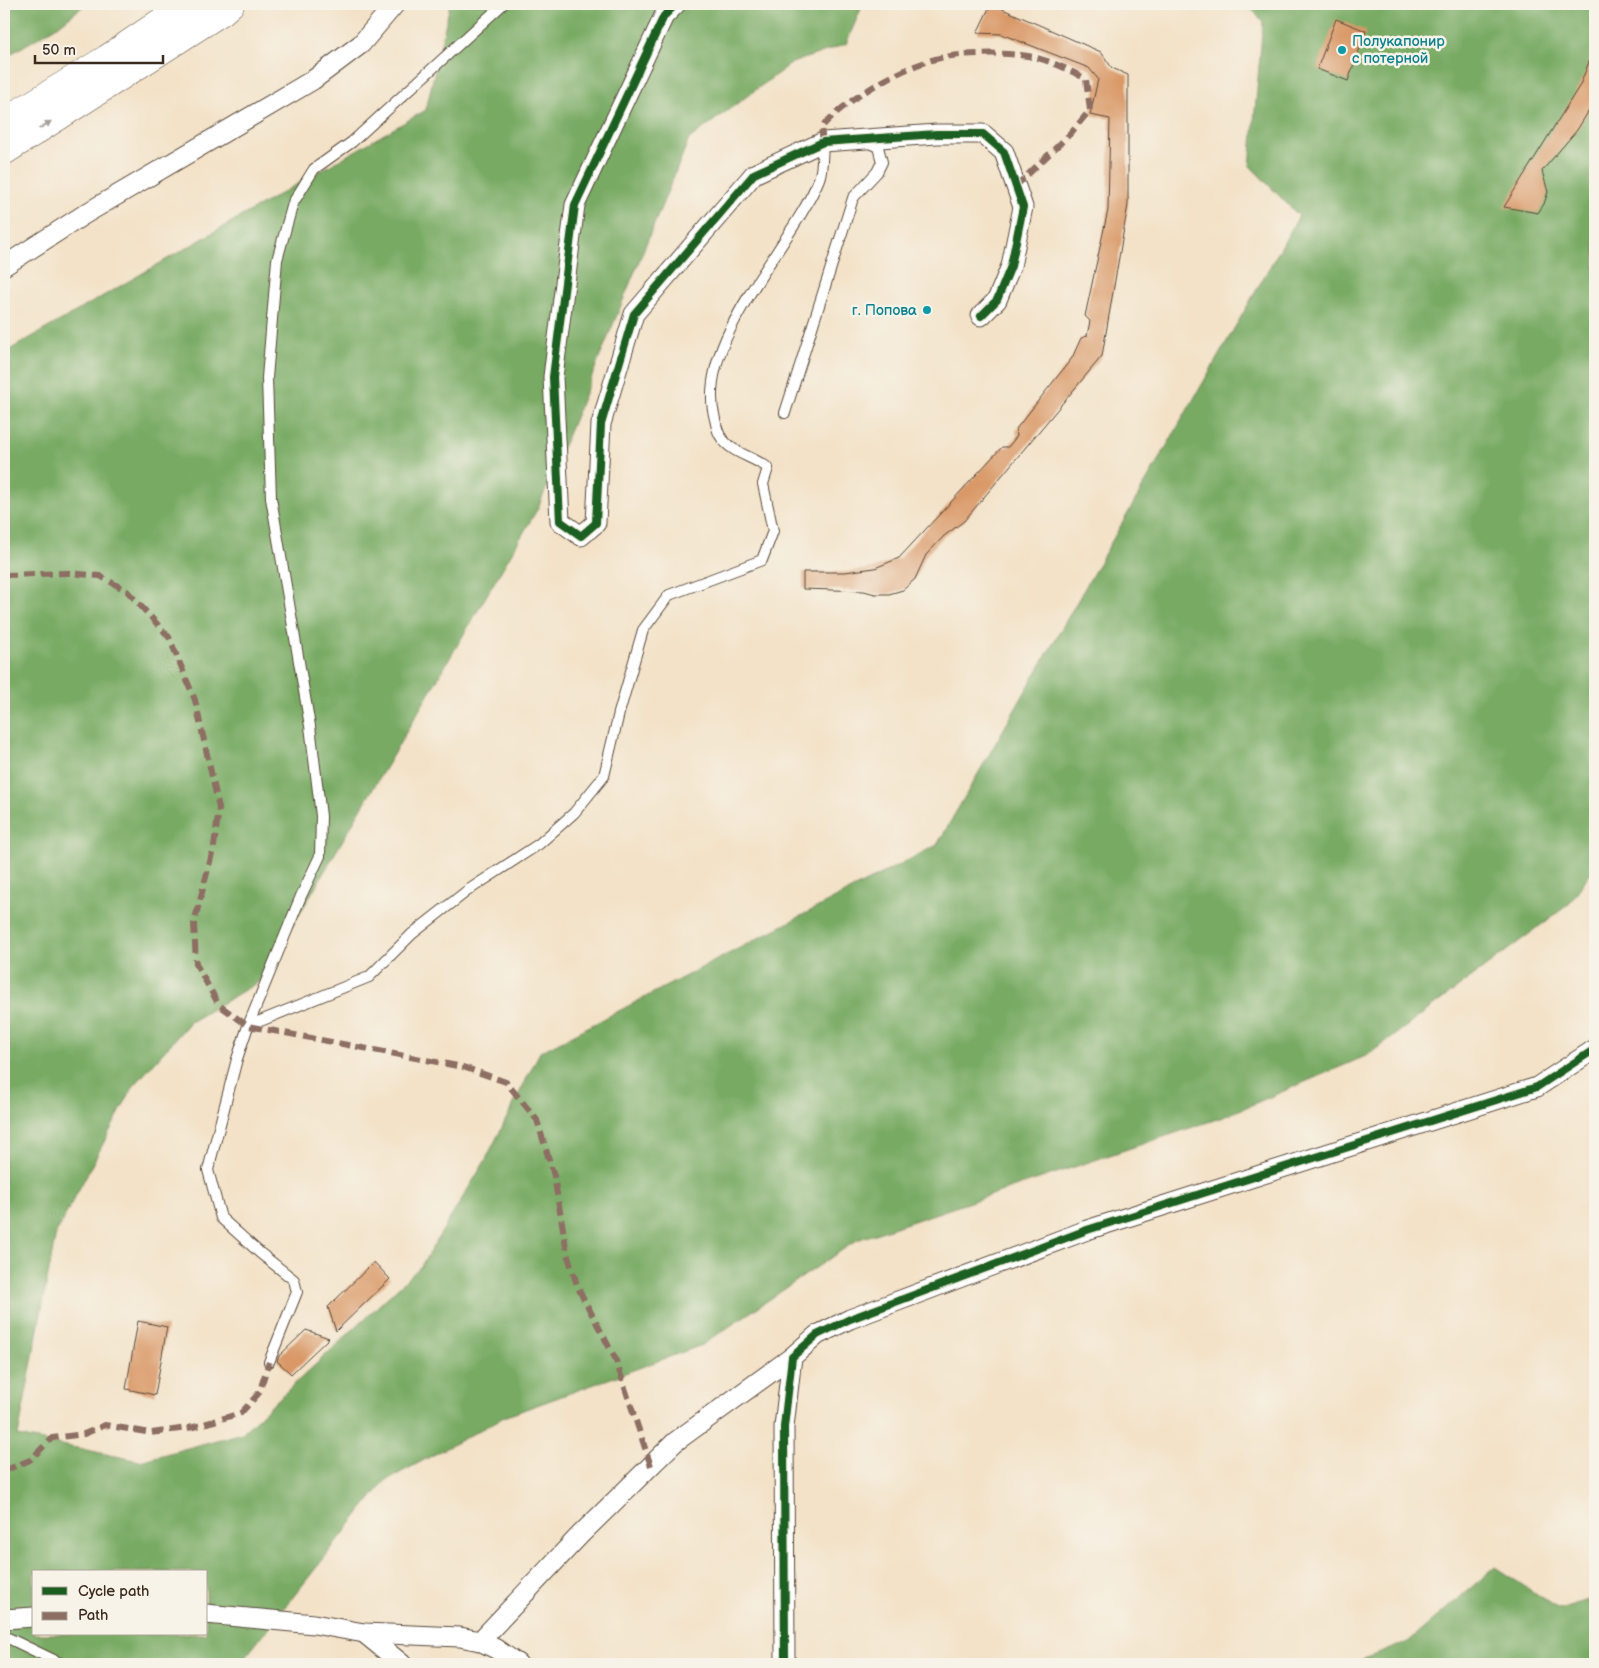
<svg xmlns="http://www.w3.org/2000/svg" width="1599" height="1668" viewBox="0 0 1599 1668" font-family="'Balsamiq Sans',sans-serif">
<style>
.forest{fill:#78aa64;stroke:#5a6a41;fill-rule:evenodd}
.building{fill:#d99866}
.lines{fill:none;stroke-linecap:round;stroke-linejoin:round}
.lane-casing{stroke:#574638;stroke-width:12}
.street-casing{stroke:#574638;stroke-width:21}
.highway-casing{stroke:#574638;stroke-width:29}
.lane{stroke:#fff;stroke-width:10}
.street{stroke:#fff;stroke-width:19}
.highway{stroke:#fff;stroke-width:28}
.quiet{stroke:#8d6e63;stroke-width:6;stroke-dasharray:12 6;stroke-linecap:butt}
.cycleway-casing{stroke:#f7f3e8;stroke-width:11}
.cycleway{stroke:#1b5e20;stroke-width:8}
.oneway{fill:#a79f9a}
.culture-dot{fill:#0f9aa8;stroke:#f7f3e8;stroke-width:2}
.labels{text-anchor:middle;stroke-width:5;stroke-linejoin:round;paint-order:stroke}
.culture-label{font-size:15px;fill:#0d838f;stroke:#f7f3e8;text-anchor:start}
</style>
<rect width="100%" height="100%" fill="#f7f3e8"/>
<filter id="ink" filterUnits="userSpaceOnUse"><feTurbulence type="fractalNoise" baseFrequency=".02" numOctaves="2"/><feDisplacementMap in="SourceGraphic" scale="10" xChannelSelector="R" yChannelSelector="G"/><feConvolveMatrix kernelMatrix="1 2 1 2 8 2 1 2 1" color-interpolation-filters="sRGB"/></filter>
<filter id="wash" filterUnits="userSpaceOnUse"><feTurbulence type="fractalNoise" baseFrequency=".0096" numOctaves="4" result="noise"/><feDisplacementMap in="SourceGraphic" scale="20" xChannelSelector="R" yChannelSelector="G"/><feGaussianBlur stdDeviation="1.12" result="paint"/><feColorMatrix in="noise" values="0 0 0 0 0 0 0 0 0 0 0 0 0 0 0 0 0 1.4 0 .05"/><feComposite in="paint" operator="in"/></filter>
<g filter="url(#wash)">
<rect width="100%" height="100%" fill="#f3e2c8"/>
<!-- forest -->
<g class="forest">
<polygon points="4,4 86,4 59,25 4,58"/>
<path d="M 450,4 L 863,4 L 846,44 L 792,63 L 689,139 L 538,508 L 260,981 L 190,1022 L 133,1087 L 56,1233 L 18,1436 L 140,1461 L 242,1433 L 421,1266 L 485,1161 L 540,1052 L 937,845 L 1299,216 L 1250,166 L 1263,22 L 1247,4 L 1595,4 L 1595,866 L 1569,904 L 1368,1055 L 1223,1117 L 857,1240 L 702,1345 L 504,1417 L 385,1481 L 240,1664 L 4,1664 L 4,353 L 426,110 ZM 34,1572 L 206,1572 L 206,1634 L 34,1634 Z"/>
<polygon points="1495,1567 1559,1609 1595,1598 1595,1664 1351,1664 1408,1642"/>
</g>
<g id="blocks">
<!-- building -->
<g class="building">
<polygon points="991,4 1101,52 1112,68 1128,75 1128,205 1102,356 964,521 944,536 926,555 915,579 903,590 889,594 875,594 864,591 803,589 803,572 845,572 875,568 899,558 1002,447 1008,447 1017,436 1016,429 1072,358 1081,338 1087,336 1090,321 1085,316 1108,210 1110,119 1090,115 1098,79 1089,68 1001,34 977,33"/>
<polygon points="1336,19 1366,31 1348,81 1317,69"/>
<polygon points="1594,49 1595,101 1577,130 1542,171 1548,192 1544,204 1538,213 1504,207 1580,85"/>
<polygon points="374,1262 390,1279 336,1331 328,1307"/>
<polygon points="138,1321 167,1327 155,1395 126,1389"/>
<polygon points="306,1330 329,1338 291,1374 277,1361 279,1356"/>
</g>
</g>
</g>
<g filter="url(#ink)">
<use href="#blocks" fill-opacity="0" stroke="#574638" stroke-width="1"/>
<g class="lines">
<!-- lane casing -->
<g class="lane-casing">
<g id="lane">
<polyline points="785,413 853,198 877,172 882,162 878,147 867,142"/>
<polyline points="248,1026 301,896 320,856 321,816 310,726 271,498 267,378 277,260 293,203 314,169 352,142 503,4"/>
<path d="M 269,1362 L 297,1292 L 294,1280 L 260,1253 L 221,1218 L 208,1170 L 237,1059 L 248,1026 L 369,977 L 412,934 L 467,891 L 539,844 L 574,813 L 604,776 L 619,713 L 643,630 L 669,595 L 762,560 L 773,531 L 763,484 L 768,468 C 753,456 732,454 721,437 C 717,432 716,424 715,419 C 693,343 792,247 819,179 C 823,169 822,153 823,142"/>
<polyline points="4,1636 62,1664"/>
</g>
</g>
<!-- street casing -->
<g class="street-casing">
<g id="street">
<polyline points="676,4 664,16 575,205 553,377 560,521 581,536 596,523 601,424 634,314 754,174 823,142 937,134 983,134 1004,152 1023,207 1011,266 997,300 981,316"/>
<polyline points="4,266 85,214 313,80 361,44 395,4"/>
<polyline points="206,1614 314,1624 364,1633 460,1637 480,1641 496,1649 518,1664"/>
<polyline points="4,1619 34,1617"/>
<polyline points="364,1633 402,1664"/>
<polyline points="480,1641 580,1535 675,1442 792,1357"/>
<polyline points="785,1664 784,1427 792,1357 817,1335 850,1319 1087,1230 1537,1087 1595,1049"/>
</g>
</g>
<!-- highway casing -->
<g class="highway-casing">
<g id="highway">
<polyline points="4,122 107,59 188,4"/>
<polyline points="4,151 222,11 230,4"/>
</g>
</g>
<!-- lane -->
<use href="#lane" class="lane"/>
<!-- street -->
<use href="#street" class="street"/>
<!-- highway -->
<use href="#highway" class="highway"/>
<!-- quiet -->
<g class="quiet">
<path d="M 823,142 L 821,128 C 845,99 908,63 945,57 C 967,53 1011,52 1033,57 C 1052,61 1069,70 1086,79 L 1090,110 L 1071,133 L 1016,186"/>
<polyline points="4,575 69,573 100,576 127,591 169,637 195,700 219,808 214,846 194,923 196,964 219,1005 248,1026 463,1067 506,1082 537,1120 554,1176 567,1253 578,1288 615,1358 651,1466"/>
<polyline points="4,1471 30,1460 52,1438 84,1434 105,1425 151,1433 194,1427 241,1413 259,1393 269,1362"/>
</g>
<!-- cycleway casing -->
<g class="cycleway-casing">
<g id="cycleway">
<polyline points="676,4 664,16 575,205 553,377 560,521 581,536 596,523 601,424 634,314 754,174 823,142 937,134 983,134 1004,152 1023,207 1011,266 997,300 981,316"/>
<polyline points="785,1664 784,1427 792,1357 817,1335 850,1319 1087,1230 1537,1087 1595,1049"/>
</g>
</g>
<!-- cycleway -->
<use href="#cycleway" class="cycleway"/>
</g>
<!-- one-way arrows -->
<defs><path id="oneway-solid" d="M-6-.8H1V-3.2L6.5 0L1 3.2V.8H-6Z" transform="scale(1.25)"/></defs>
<use class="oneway" href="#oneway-solid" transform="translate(45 125) rotate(-32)"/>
</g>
<!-- markers -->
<g class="culture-dot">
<circle cx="1342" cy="50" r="5"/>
<circle cx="927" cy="310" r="5"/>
</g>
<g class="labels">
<!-- culture labels -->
<g class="culture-label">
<text x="1352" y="46">Полукапонир<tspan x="1352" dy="17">с потерной</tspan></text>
<text x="917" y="315" text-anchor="end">г. Попова</text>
</g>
</g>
<!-- margin -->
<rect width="1599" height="1668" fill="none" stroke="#f7f3e8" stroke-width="20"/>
<!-- legend -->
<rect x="32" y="1570" width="175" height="65" fill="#f7f3e8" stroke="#aca397"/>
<rect x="42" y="1587" width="25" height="8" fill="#1b5e20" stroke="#aca397"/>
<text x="78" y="1596" font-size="15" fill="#3b2a1e">Cycle path</text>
<rect x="42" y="1612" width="25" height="8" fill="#8d6e63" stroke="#aca397"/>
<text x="78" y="1620" font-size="15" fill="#3b2a1e">Path</text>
<!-- scale -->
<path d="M35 55v8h128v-8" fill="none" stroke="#3b2a1e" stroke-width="2.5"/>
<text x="42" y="55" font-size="15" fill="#3b2a1e" stroke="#f7f3e8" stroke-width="4" paint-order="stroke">50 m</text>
</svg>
